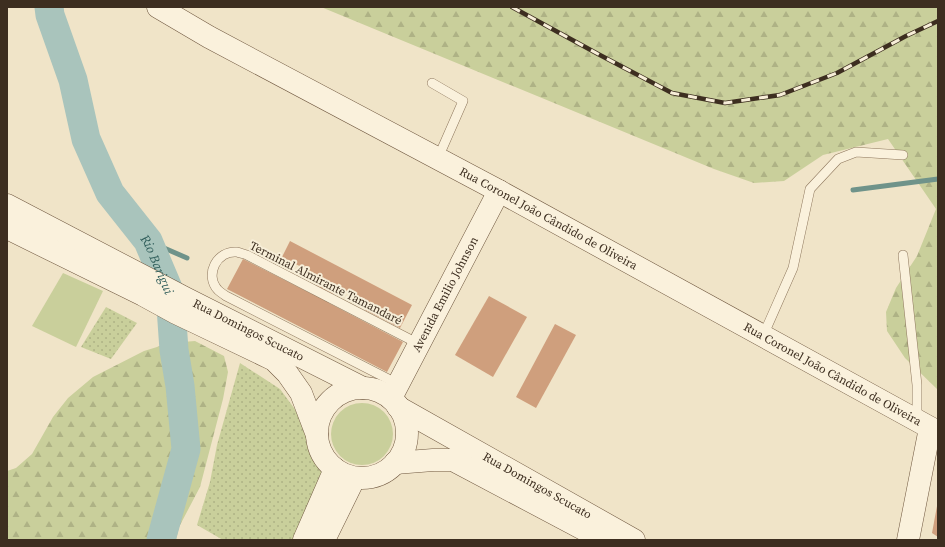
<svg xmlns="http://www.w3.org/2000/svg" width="945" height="547" viewBox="0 0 945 547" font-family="'Source Serif 4',serif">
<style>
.grass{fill:#c9cf9b}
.forest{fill:url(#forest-firs)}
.park{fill:url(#park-dots)}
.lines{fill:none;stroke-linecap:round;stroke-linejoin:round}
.stream{stroke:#6f938a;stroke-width:5}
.river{stroke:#a9c4bc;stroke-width:29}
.building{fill:#cf9f7d}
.lane-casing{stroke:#8d765c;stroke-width:10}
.secondary-casing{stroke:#6f573f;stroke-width:23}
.lane{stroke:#faf1dc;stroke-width:9}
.secondary{stroke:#faf1dc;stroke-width:22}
.rail-casing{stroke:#3d2e20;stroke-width:4.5}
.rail{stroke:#f7eed8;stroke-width:3;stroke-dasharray:9;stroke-linecap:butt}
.labels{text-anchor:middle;stroke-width:4;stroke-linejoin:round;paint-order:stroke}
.street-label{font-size:12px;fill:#3d2e20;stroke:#f7eed8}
.water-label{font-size:13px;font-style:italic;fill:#2f5d5a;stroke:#f7eed8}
</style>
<defs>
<pattern id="forest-firs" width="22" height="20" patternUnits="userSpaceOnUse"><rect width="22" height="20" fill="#c9cf9b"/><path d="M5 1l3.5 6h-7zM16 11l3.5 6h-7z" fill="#aeb285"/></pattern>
<pattern id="park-dots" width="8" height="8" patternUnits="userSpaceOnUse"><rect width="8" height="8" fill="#c9cf9b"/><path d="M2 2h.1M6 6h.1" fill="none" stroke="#aeb285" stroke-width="1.8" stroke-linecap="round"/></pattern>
</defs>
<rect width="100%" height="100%" fill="#f0e4c8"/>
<!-- grass -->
<g class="grass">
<polygon points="63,273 103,291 76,347 32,326"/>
<circle cx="362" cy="434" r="31"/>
</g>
<!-- forest -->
<g class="forest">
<polygon points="321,7 938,7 938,390 905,358 887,331 886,312 896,288 917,256 936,209 888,139 823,155 784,181 754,183 714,169"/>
<polygon points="195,341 224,356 228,372 223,399 200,487 179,527 176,540 7,540 7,471 16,468 32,454 53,417 68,398 93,377 144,351 170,343"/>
</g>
<!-- park -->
<g class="park">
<polygon points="106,307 137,323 111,359 81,347"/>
<polygon points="240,363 280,389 294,408 313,441 325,470 299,540 223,540 197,525 210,482 217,445"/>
</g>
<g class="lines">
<!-- stream -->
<g class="stream">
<polyline points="853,190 938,179"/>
<polyline points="148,241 187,258"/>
</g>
<!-- river -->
<path class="river" id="s1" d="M 49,7 L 50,15 L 73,80 L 86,139 L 110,193 L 148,241 L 170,293 L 174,350 L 180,386 L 186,449 L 161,540"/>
</g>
<!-- building -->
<g class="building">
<polygon points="290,241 412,305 400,328 365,310 369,303 337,286 329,303 403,342 387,372 227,289 243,259 312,294 321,277 282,257"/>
<polygon points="489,296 527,317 493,377 455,355"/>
<polygon points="555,324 576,335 536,408 516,397"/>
<polygon points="937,506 938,506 938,537 932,533"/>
</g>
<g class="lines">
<!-- lane casing -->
<g class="lane-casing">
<g id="lane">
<polyline points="432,83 463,101 438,158"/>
<polyline points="903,255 917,385 917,419"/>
<polyline points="763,336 793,268 810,189 838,159 856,152 903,155"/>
<path d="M 398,384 L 226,296 C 223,294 220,292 218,290 C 204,275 217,250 237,252 C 240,253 244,254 247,255 L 419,344"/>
</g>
</g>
<!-- secondary casing -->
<g class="secondary-casing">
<g id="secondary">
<path id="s2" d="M 158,7 L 209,37 L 499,191 L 938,432"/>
<path id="s3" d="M 7,205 L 185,298 L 363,388"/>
<polyline points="7,228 143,295 176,313 274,360 287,373 301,393 317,435"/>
<circle cx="362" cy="433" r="45"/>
<path id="s4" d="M 391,398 L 499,191"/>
<path id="s5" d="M 398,407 L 634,540"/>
<polyline points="395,463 433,460 453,460 604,540"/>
<polyline points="304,540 335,469"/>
<polyline points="324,540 354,479"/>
<polyline points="908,540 930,428"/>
</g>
</g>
<!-- lane -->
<use href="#lane" class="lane"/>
<!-- secondary -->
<use href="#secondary" class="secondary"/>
<!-- rail casing -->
<g class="rail-casing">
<polyline id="rail" points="512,7 598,54 672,93 725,103 780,95 837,73 906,36 938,21"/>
</g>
<!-- rail -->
<use href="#rail" class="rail"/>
</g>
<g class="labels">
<!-- street labels -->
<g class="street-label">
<text dy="4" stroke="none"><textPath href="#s2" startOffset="444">Rua Coronel João Cândido de Oliveira</textPath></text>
<text transform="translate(326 283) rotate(27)" y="4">Terminal Almirante Tamandaré</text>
<text dy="4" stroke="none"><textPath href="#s4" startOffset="117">Avenida Emilio Johnson</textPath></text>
<text dy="4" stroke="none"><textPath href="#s3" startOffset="272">Rua Domingos Scucato</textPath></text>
<text dy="4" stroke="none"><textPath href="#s2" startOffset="768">Rua Coronel João Cândido de Oliveira</textPath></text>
<text dy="4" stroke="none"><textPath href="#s5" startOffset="160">Rua Domingos Scucato</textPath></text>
</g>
<!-- water labels -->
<g class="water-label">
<text dy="5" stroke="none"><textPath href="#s1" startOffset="283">Rio Barigui</textPath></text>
</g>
</g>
<!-- border -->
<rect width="945" height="547" fill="none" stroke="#3d2e20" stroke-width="16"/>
</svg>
